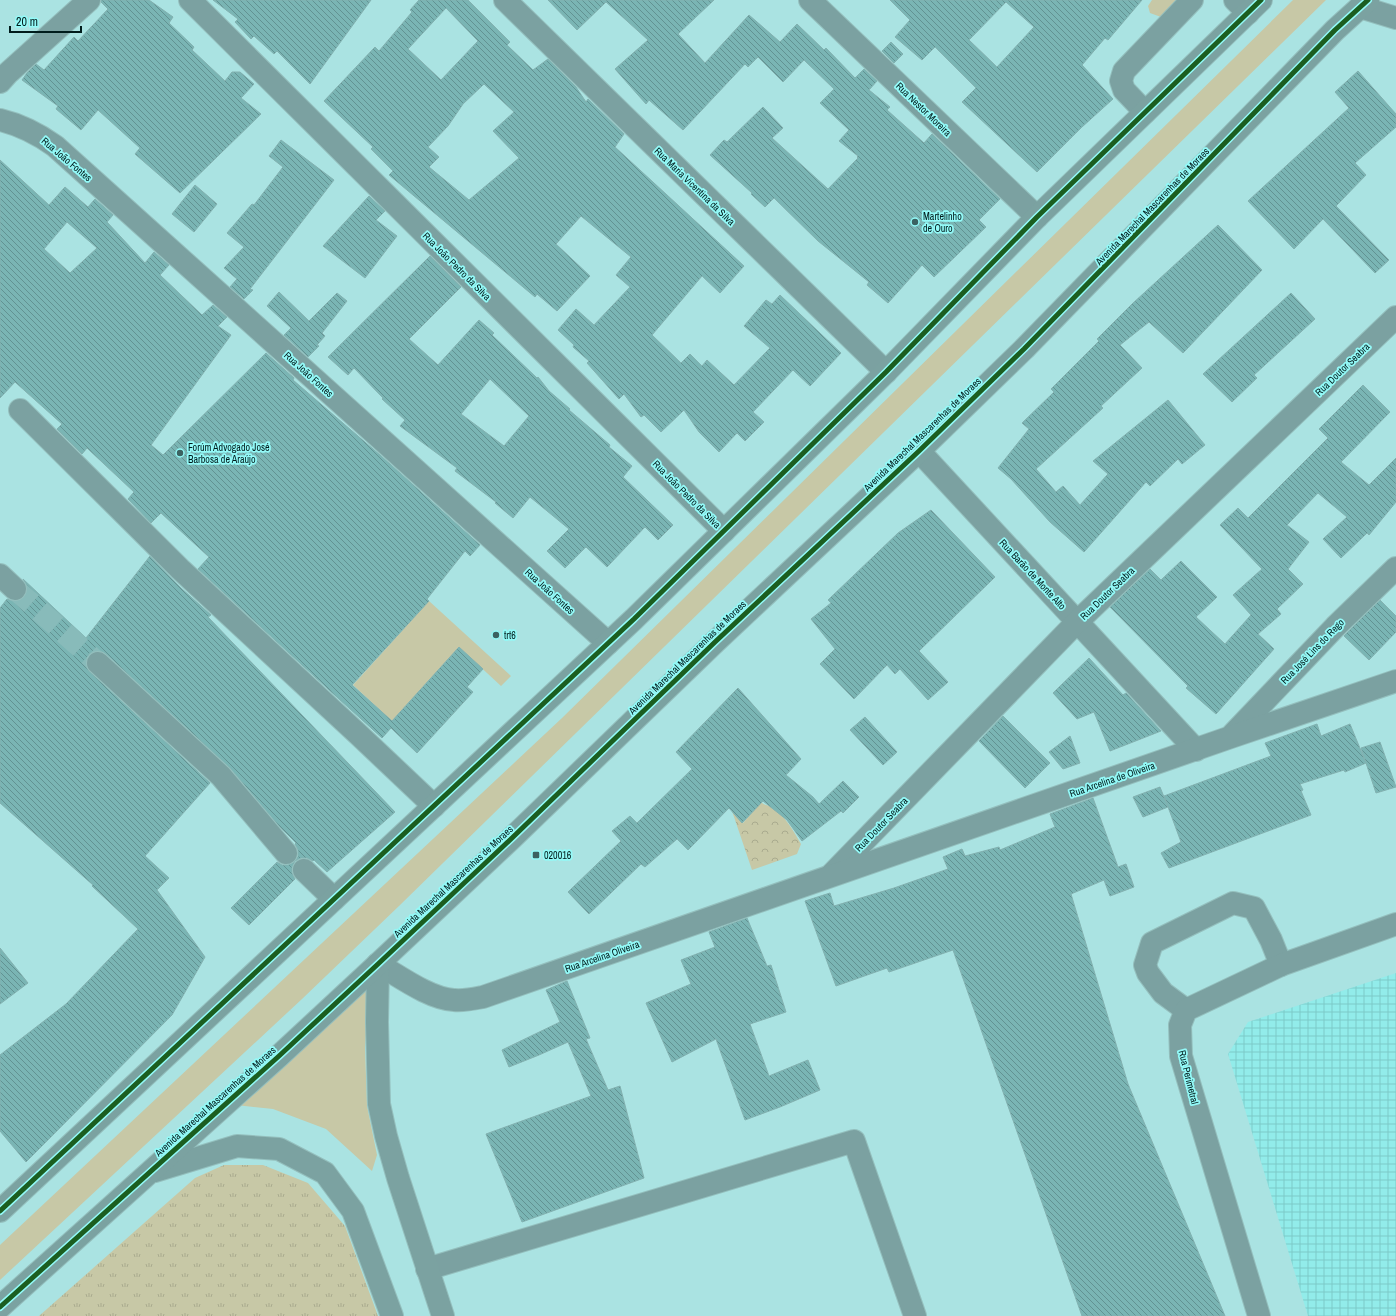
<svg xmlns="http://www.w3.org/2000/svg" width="1396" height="1316" viewBox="0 0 1396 1316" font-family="'Archivo Narrow',sans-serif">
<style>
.industrial{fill:url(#industrial-grid)}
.grass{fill:#c7c8a6}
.forest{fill:url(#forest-crowns)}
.park{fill:url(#park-tufts)}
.building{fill:url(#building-back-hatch);stroke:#82b1b0;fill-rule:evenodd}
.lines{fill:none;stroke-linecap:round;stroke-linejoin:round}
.minor-tunnel{stroke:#88bbba;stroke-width:22;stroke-dasharray:22 11;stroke-linecap:butt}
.minor-casing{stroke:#94bfbd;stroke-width:24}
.highway-casing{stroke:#94bfbd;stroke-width:24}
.minor{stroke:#7ba1a1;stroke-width:22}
.highway{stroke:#7ba2a1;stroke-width:22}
.cycleway-casing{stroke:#93faf8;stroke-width:8}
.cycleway{stroke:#1b5e20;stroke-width:5}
.poi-dot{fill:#3b6261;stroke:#93faf8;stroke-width:1.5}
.labels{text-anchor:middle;stroke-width:3.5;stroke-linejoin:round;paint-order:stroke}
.street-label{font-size:10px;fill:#001c1c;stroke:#93faf8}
.poi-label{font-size:10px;fill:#001c1c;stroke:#93faf8;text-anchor:start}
</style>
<defs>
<pattern id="industrial-grid" width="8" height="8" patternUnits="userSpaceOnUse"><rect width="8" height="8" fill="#92ecea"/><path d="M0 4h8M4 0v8" fill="none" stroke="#7ccac8"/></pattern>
<pattern id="forest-crowns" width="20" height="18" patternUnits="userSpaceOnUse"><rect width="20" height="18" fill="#c7c8a6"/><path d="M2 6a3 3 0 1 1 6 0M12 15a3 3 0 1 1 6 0" fill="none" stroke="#a9ab8e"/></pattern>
<pattern id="park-tufts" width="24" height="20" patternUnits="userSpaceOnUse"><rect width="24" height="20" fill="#c7c8a6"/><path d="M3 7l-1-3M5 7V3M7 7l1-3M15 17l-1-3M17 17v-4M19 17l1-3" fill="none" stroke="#a9ab8e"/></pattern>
<pattern id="building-back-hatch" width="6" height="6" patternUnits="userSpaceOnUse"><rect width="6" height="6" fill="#7ab5b4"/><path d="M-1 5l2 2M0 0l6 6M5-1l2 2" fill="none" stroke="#629292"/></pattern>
</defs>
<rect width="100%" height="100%" fill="#aae3e2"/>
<!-- industrial -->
<polygon class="industrial" points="1396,973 1396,1316 1308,1316 1228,1054 1248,1022"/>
<!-- grass -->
<g class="grass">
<polygon points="1152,0 1184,0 1172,21 1150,13 1148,6"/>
<polygon points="1293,0 1326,0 399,906 302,999 0,1280 0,1245 562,718"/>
<polygon points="429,601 511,676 501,686 459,647 392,721 353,685"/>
<polygon points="370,980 365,1048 367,1106 377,1155 372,1171 326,1129 273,1109 236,1105"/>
</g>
<!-- forest -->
<path class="forest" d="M 761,802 C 764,805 767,805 770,806 C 785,815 793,830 801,844 L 797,854 L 752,870 L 732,811 L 743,823 Z"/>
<!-- park -->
<polygon class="park" points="224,1165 263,1165 308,1183 345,1226 378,1316 39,1316 195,1178"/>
<!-- building -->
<g class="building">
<polygon points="101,0 149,0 173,17 169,23 194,47 192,50 225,81 232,72 240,72 254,84 241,98 261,114 180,193 135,154 140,148 98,110 81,130 56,109 58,106 22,80 27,73 36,64 44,70 74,37 78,41 108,9 101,2"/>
<polygon points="213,0 371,0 310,84 277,51 274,54 254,36 251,39 235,22 238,19"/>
<path d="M 419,0 L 468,0 L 510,42 L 507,45 L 533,70 L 548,59 L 576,87 L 586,102 L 588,99 L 624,134 L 615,147 L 744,266 L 720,293 L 702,276 L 652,335 L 681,363 L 690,354 L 702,366 L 707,360 L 734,385 L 770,348 L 744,326 L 766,300 L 772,304 L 780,295 L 841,353 L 810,386 L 793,370 L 753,412 L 764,422 L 745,441 L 737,433 L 719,452 L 699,432 L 684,410 L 661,432 L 644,415 L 641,417 L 624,394 L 619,399 L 587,363 L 589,361 L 573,347 L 574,345 L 558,330 L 576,309 L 594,325 L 630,287 L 616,275 L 631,257 L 581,216 L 556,244 L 590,276 L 557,311 L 537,294 L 535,297 L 389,175 L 393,171 L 371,149 L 373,147 L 324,101 L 375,47 L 379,51 L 412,12 L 410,10 ZM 446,8 L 478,41 L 441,80 L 408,49 ZM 484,84 L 514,112 L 493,131 L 519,158 L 469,200 L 429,167 L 439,157 L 428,147 L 448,126 L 463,104 Z"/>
<polygon points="548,0 714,0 678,34 705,63 749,15 780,42 797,24 824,50 826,48 855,78 864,69 877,81 869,90 890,107 887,110 924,143 932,134 1000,199 979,220 986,227 934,277 922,265 888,303 867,285 869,282 818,241 774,198 765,207 751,194 752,193 710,155 724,140 727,142 763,107 783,128 772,138 828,189 858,158 857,157 858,156 839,141 849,130 820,103 834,89 804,60 783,82 758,57 748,67 745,64 683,130 649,100 646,104 615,69 648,40 606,2 577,30"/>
<path d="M 890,0 L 1142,0 L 1108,40 L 1105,38 L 1082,65 L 1113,99 L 1082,127 L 1037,172 L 962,102 L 976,88 L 935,47 L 922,60 L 895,37 L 910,20 ZM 1006,2 L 1034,27 L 997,67 L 969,40 Z"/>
<polygon points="891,42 903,54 894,63 882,51"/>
<polygon points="1358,71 1396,114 1396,127 1355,163 1366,175 1336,206 1389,260 1375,273 1323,219 1294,249 1248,201 1349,108 1335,92"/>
<polygon points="281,140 334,180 250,289 253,290 244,299 230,287 237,279 224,268 244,247 227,233 252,204 254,205 283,167 269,156"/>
<path d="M 0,160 L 49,205 L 65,187 L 88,207 L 95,199 L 113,215 L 107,222 L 145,263 L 154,252 L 169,265 L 160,275 L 202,315 L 213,305 L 227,317 L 218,326 L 231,335 L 151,445 L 163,455 L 266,353 L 294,378 L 293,380 L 380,455 L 480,545 L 470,556 L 465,551 L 427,599 L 429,601 L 352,685 L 392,721 L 459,647 L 483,669 L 467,687 L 473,692 L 417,753 L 391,728 L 382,738 L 328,689 L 198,569 L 209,557 L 161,513 L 151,523 L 128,499 L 134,492 L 87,448 L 82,454 L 57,429 L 62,424 L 15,382 L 0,398 ZM 67,222 L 97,248 L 70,273 L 44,249 Z"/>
<polygon points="195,185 217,204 194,232 172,214"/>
<polygon points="369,196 385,211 376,220 397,236 365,278 323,246"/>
<polygon points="1218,225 1262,270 1183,353 1149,322 1120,345 1142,368 1101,406 1103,408 1036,469 1056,492 1063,486 1080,505 1108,474 1093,461 1168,400 1205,445 1182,464 1178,459 1150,486 1146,482 1084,552 1050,522 1011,479 998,468 1029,429 1022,423 1054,392 1051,389 1099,341 1097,339 1132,304"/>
<path d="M 430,256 L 461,287 L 409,339 L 438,365 L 479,320 L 494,333 L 492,335 L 537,378 L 538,377 L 549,391 L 570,409 L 569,410 L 610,445 L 609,447 L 632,466 L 623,477 L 673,525 L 658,540 L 645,527 L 607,567 L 586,547 L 565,568 L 547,551 L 569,529 L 530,497 L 513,518 L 495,503 L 496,502 L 455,471 L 457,468 L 400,426 L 405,420 L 382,399 L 383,398 L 354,368 L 348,375 L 328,357 ZM 490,379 L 529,416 L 504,446 L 461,414 Z"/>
<polygon points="279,292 309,321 337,293 347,301 322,333 325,336 317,345 319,346 308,357 284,335 291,328 267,306"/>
<polygon points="1291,293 1315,319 1254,375 1257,378 1232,402 1203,374"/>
<polygon points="1363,385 1390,412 1341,462 1369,485 1396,458 1396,502 1369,535 1367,533 1341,558 1323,539 1347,517 1318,493 1287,525 1309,542 1288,569 1303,584 1277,609 1281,614 1258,634 1274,649 1216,714 1186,688 1188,686 1110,607 1150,569 1161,580 1181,561 1217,597 1196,617 1225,644 1251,615 1233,595 1262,569 1220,525 1238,508 1248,518 1328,438 1319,429"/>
<polygon points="931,510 995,577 919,651 948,682 928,700 900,669 895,674 887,665 854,699 820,664 835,649 811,619 831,603 828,600 898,533"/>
<polygon points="150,556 181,588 211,615 208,617 395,812 327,872 314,860 313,861 307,858 301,858 295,861 292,867 292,873 295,879 249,925 231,908 277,862 282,865 288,865 294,862 298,857 298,850 295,844 296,843 279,826 229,767 106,654 100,651 94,651 89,654 86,661 86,667 90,672 210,783 145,856 169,878 157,890 205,957 172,1015 26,1162 0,1131 0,1055 66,1004 138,929 92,886 93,885 0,803 0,608 7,599 13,601 18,601 24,597 27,591 27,586 23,579 86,638"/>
<polygon points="1380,600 1396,616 1396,632 1369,660 1344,636"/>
<polygon points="1089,658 1123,695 1126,693 1127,694 1161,731 1110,751 1094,712 1077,719 1053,693"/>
<polygon points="738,688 801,759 786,775 813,797 819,804 843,781 859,797 843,813 841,811 802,841 787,820 763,801 742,823 729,808 688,850 677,839 645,867 641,864 589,914 568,892 621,841 612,831 630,816 637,823 692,769 676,752"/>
<polygon points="1003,716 1050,763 1025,788 979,741"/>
<polygon points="865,717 897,752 883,765 850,730"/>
<polygon points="1317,724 1321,736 1350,724 1366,763 1345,772 1344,770 1300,784 1303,790 1301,791 1311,815 1169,868 1161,853 1181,842 1164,796 1271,756 1265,743"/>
<polygon points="1070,736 1080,763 1063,769 1049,752"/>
<polygon points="1380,742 1396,787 1376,793 1361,748"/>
<polygon points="1160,787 1168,807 1143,817 1133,797"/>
<polygon points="1093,798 1118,867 1126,864 1134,887 1110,896 1104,880 1071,894 1128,1084 1225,1316 1082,1316 953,950 889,972 887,968 836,986 805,901 830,893 834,906 894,888 948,869 943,857 962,849 965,856 999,847 1000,850 1055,827 1050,814"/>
<polygon points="747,918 767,966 771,965 786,1012 750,1024 769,1076 808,1060 820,1090 780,1107 745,1120 716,1039 672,1062 646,1003 691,984 681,960 715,947 709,932"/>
<polygon points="0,948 28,983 0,1004"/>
<polygon points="567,981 590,1038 586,1039 608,1090 620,1086 644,1178 522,1222 486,1134 591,1096 568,1042 539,1055 509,1067 502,1050 560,1022 546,990"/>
</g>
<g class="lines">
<!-- minor-tunnel -->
<polyline class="minor-tunnel" points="15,589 98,663"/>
<!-- minor casing -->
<g class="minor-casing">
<g id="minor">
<polyline points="190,0 724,531"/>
<polyline points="505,0 886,372"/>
<polyline points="810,0 1037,217"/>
<polyline points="1235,0 1248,13"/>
<polyline points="1360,7 1396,18"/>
<polyline points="0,82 8,73 89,0"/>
<polyline points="1145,112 1124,90 1121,81 1124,71 1192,0"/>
<path d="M 0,120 C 21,125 38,134 55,146 L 608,643"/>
<polyline points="20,410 180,569 359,735 434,806"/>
<polyline points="919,451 1196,750"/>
<polyline points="0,575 15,589"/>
<polyline points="98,663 221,776 286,853"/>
<polyline points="1233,734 1335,627 1396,568"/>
<polyline points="304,870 334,899"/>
<polyline points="832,874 1077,622 1396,317"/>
<path d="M 378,964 C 399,976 430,999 454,1000 C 464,1001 473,999 483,997 L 1231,737 L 1396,681"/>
<polyline points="1186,1010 1163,993 1148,973 1145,965 1152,943 1233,903 1254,908 1271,940 1281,965"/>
<polyline points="427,1269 854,1141 915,1316"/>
<polyline points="1259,1316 1181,1056 1180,1025 1186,1010 1281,965 1396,924"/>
</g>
</g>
<!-- highway casing -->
<g class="highway-casing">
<g id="highway">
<polyline points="378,964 377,1022 379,1104 386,1136 398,1178 443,1316"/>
<polyline points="155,1171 237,1146 279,1149 325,1173 353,1211 392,1316"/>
<polyline points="0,1211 634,619 886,372 1037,217 1261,0"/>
<polyline points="0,1307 279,1056 378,964 512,838 715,642 919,451 1024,349 1335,30 1368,0"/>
</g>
</g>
<!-- minor -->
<use href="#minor" class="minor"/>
<!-- highway -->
<use href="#highway" class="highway"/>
<!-- cycleway casing -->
<g class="cycleway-casing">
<g id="cycleway">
<polyline points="0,1211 634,619 886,372 1037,217 1261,0"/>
<polyline points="0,1307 279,1056 378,964 512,838 715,642 919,451 1024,349 1335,30 1368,0"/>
</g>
</g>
<!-- cycleway -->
<use href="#cycleway" class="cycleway"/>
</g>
<!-- markers -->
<g class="poi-dot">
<circle cx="915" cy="222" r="4"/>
<circle cx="180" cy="453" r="4"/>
<circle cx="496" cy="635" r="4"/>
<rect x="532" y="851" width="8" height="8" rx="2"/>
</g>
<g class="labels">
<!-- street labels -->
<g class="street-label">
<text transform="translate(924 109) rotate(44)" y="4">Rua Nestor Moreira</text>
<text transform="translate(67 159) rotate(40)" y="4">Rua João Fontes</text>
<text transform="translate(695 186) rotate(44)" y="4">Rua Maria Vicentina da Silva</text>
<text transform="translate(1152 206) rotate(-46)" y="4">Avenida Marechal Mascarenhas de Moraes</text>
<text transform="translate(457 266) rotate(45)" y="4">Rua João Pedro da Silva</text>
<text transform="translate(1342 369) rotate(-44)" y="4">Rua Doutor Seabra</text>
<text transform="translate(309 374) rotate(42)" y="4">Rua João Fontes</text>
<text transform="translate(922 434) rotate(-44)" y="4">Avenida Marechal Mascarenhas de Moraes</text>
<text transform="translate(687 494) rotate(45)" y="4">Rua João Pedro da Silva</text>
<text transform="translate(1033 574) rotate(47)" y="4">Rua Barão de Monte Alto</text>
<text transform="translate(550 591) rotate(42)" y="4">Rua João Fontes</text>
<text transform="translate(1107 593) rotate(-44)" y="4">Rua Doutor Seabra</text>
<text transform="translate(1312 651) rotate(-46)" y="4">Rua José Lins do Rego</text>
<text transform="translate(687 657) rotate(-44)" y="4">Avenida Marechal Mascarenhas de Moraes</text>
<text transform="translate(1112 779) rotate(-19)" y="4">Rua Arcelina de Oliveira</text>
<text transform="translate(881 824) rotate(-46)" y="4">Rua Doutor Seabra</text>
<text transform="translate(453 881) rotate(-43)" y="4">Avenida Marechal Mascarenhas de Moraes</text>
<text transform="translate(602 956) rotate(-19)" y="4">Rua Arcelina Oliveira</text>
<text transform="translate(1189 1077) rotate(76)" y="4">Rua Perimetral</text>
<text transform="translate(215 1101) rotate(-42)" y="4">Avenida Marechal Mascarenhas de Moraes</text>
</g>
<!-- poi labels -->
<g class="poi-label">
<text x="923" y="220">Martelinho<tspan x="923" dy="12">de Ouro</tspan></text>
<text x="188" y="451">Forúm Advogado José<tspan x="188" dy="12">Barbosa de Araújo</tspan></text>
<text x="504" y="639">trt6</text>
<text x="544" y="859">020016</text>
</g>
</g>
<!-- scale -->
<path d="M10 26v6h71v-6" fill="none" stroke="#001c1c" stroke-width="2"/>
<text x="16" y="26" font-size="12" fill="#001c1c" stroke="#93faf8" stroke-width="3" paint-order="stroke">20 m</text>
</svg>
